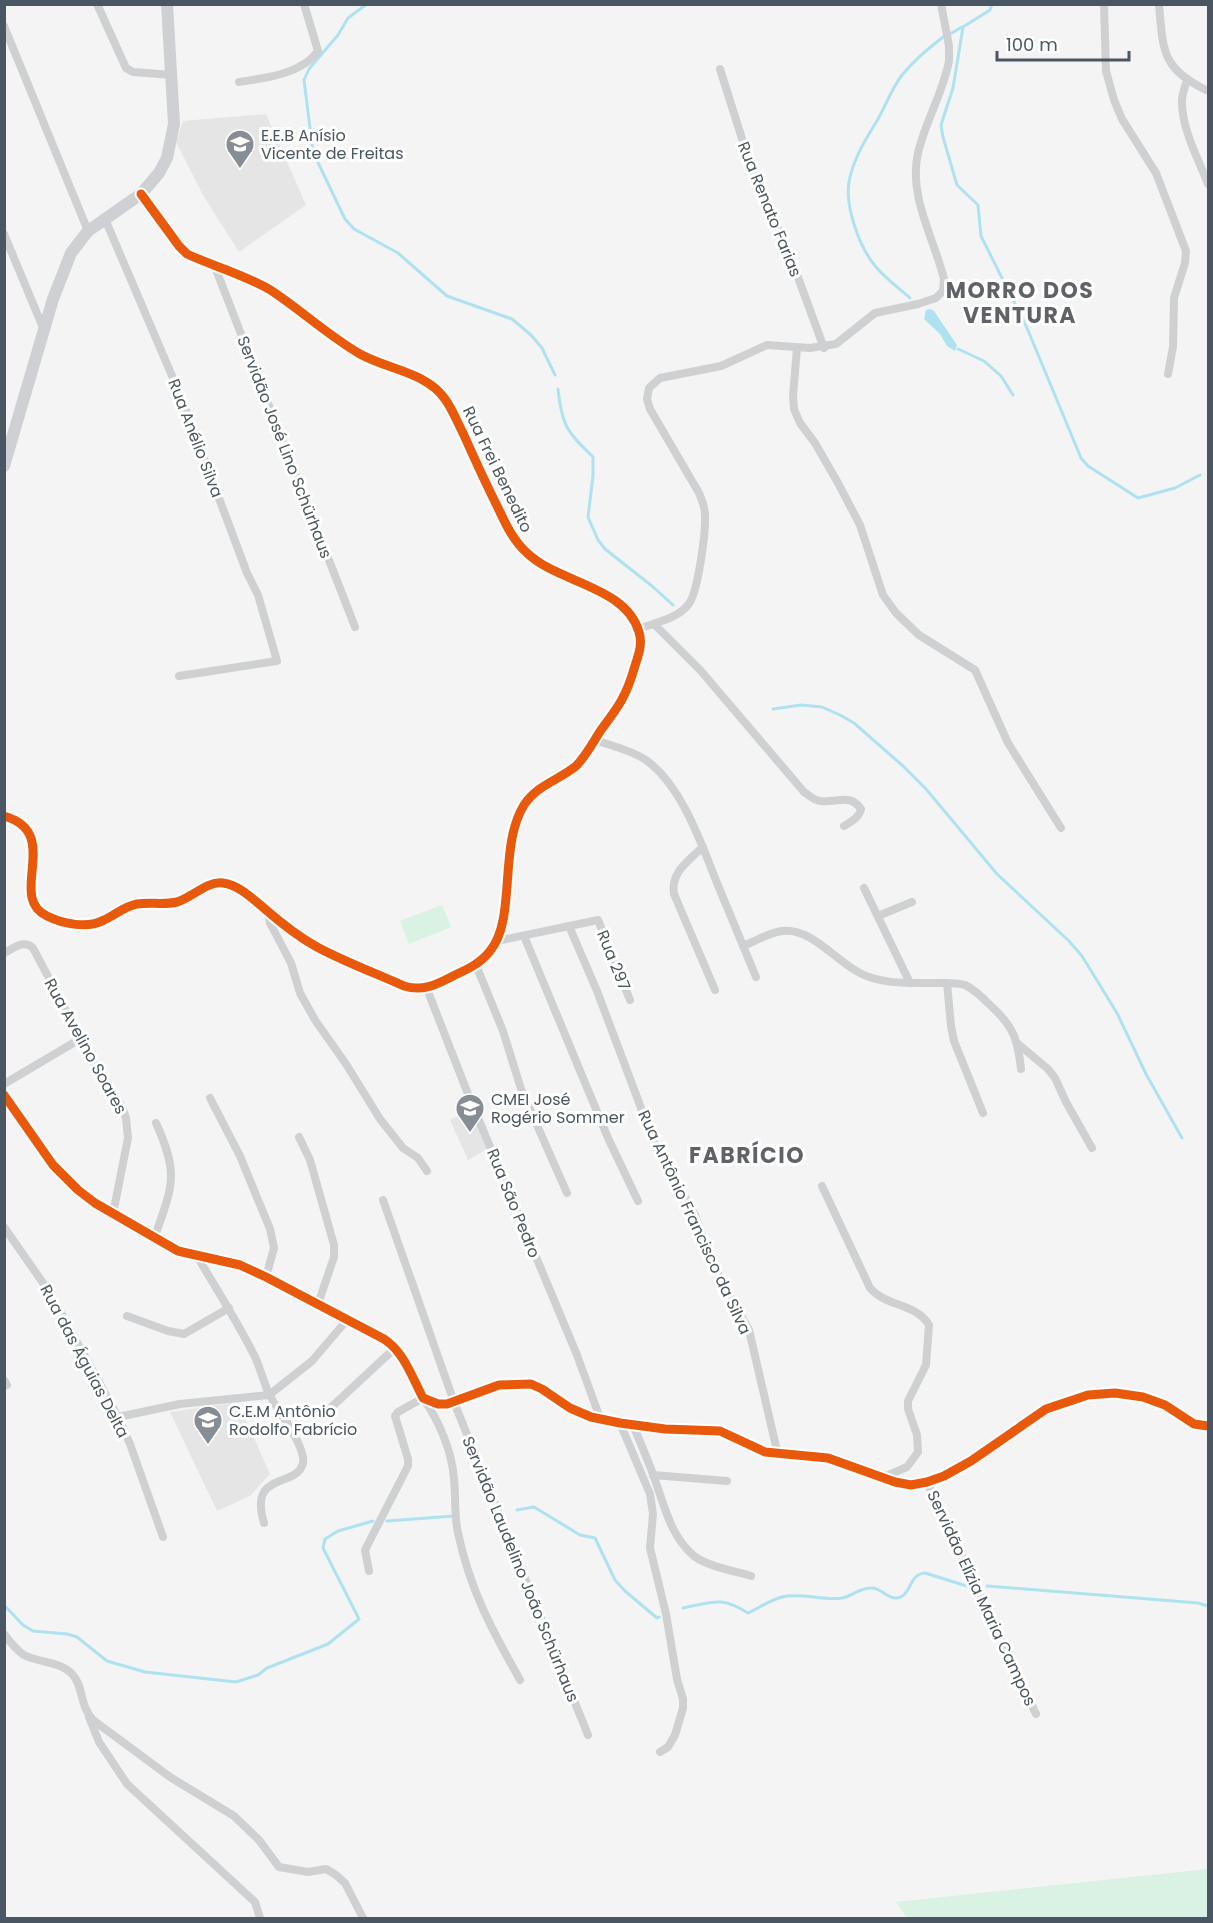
<svg xmlns="http://www.w3.org/2000/svg" width="1213" height="1923" viewBox="0 0 1213 1923" font-family="Poppins,sans-serif">
<style>
.education{fill:#e6e5e6}
.green{fill:#d9f2e3}
.water{fill:#aee2f0}
.lines{fill:none;stroke-linecap:round;stroke-linejoin:round}
.stream{stroke:#aee2f0;stroke-width:3}
.minor{stroke:#ced0d2;stroke-width:8}
.secondary{stroke:#ced0d4;stroke-width:12}
.cycleway-casing{stroke:#fff;stroke-width:13}
.cycleway{stroke:#e8590c;stroke-width:9}
.labels{text-anchor:middle;stroke-width:6;stroke-linejoin:round;paint-order:stroke}
.poi-label{font-size:16px;fill:#4a5661;stroke:#fff;text-anchor:start}
.street-label{font-size:16px;fill:#4a5661;stroke:#fff}
.district-label{font-size:22px;font-weight:bold;letter-spacing:1.5px;fill:#5f6368;stroke:#fff}
</style>
<rect width="100%" height="100%" fill="#f4f4f4"/>
<!-- education -->
<g class="education">
<polygon points="266,114 306,205 239,252 204,197 176,142 183,121"/>
<polygon points="472,1109 489,1148 468,1160 450,1120"/>
<polygon points="238,1402 270,1474 250,1496 217,1511 170,1412"/>
</g>
<!-- green -->
<g class="green">
<polygon points="442,905 451,927 409,944 400,921"/>
<polygon points="1208,1869 1208,1918 907,1918 896,1902"/>
</g>
<!-- water -->
<polygon class="water" points="930,309 934,311 957,345 955,351 947,346 940,334 924,319 926,310"/>
<g class="lines">
<!-- stream -->
<g class="stream">
<polyline points="367,4 348,18 338,35 309,69 304,80 313,152 345,219 354,229 398,253 447,296 512,319 531,335 542,348 555,375"/>
<polyline points="992,4 990,10 963,27 953,88 941,125 943,137 957,185 978,205 981,236 1027,328 1081,458 1088,466 1138,498 1175,488 1200,475"/>
<polyline points="950,34 962,27"/>
<path d="M 910,298 C 899,288 886,279 876,267 C 859,247 843,203 850,177 C 855,156 867,137 878,119 C 886,105 892,88 902,75 C 914,60 928,49 943,37"/>
<polyline points="958,349 984,361 1001,376 1013,395"/>
<path d="M 558,389 C 562,426 567,432 593,457 L 593,476 L 588,517 L 598,540 L 605,549 L 652,586 L 673,605"/>
<polyline points="773,709 801,705 822,707 840,715 854,723 903,766 926,789 997,874 1069,941 1082,956 1117,1013 1146,1074 1182,1138"/>
<polyline points="517,1510 534,1507 580,1535 595,1538 615,1580 625,1591 657,1618 659,1617"/>
<polyline points="387,1521 454,1516"/>
<polyline points="987,1586 1198,1603 1208,1606"/>
<polyline points="4,1605 23,1625 33,1631 67,1634 77,1637 107,1661 145,1672 236,1682 258,1675 267,1668 328,1644 359,1619 323,1548 325,1539 338,1531 373,1521"/>
<path d="M 683,1608 C 713,1602 721,1596 748,1613 C 759,1608 770,1600 782,1597 C 801,1592 822,1601 842,1598 C 853,1596 858,1588 872,1588 C 881,1588 888,1599 896,1598 C 912,1597 908,1574 925,1573 L 970,1587"/>
</g>
<!-- minor -->
<g class="minor">
<polyline points="97,4 126,68 133,72 172,75"/>
<polyline points="1104,4 1106,71 1114,100 1122,119 1156,173 1186,251 1185,263 1174,298 1173,347 1168,374"/>
<path d="M 1159,4 C 1163,52 1162,69 1208,91"/>
<polyline points="4,26 88,231"/>
<polyline points="720,69 750,164 792,261 824,348"/>
<path d="M 1187,80 C 1185,86 1183,92 1182,99 C 1181,128 1198,158 1208,184"/>
<path d="M 239,82 C 265,78 302,74 318,51 L 304,4"/>
<polyline points="105,219 181,397 247,573 258,595 277,661 179,676"/>
<polyline points="4,234 44,330"/>
<polyline points="215,267 355,627"/>
<polyline points="797,348 793,396 794,409 800,423 815,443 838,483 860,525 883,595 896,613 919,635 975,670 1008,743 1061,828"/>
<path d="M 654,624 L 701,671 L 804,792 C 809,795 814,801 821,801 C 837,803 850,793 861,809 C 859,818 852,821 844,826"/>
<path d="M 638,629 C 654,623 677,619 688,605 C 698,594 706,531 705,515 C 705,507 702,500 699,493 L 650,409 L 647,399 L 649,388 L 660,378 L 721,366 L 767,345 L 810,348 L 836,344 L 875,313 L 918,304 L 936,298 L 943,291 L 944,279 C 934,238 908,196 918,153 C 925,122 943,93 949,61 L 949,46 L 941,4"/>
<path d="M 595,740 C 612,746 631,750 646,760 C 682,786 701,843 717,883 C 730,914 743,945 756,977"/>
<path d="M 4,816 C 64,833 6,897 47,916 C 63,924 88,929 104,920 C 115,915 125,906 137,904 C 150,902 164,905 177,902 C 193,897 207,881 223,883 C 239,885 253,899 265,909 C 281,923 299,937 317,947 C 345,962 375,973 404,986 C 424,992 437,984 455,975 C 468,969 481,963 490,951 C 517,918 498,847 524,805 C 537,785 559,780 576,766 C 586,756 593,742 601,730 C 618,707 626,697 634,669 C 638,656 643,645 639,632 C 626,586 558,583 527,553 C 514,541 507,527 500,512 C 487,486 475,460 463,433 C 457,422 453,410 445,399 C 426,372 389,370 360,354 C 329,336 302,311 272,291 C 246,275 215,267 187,254 L 179,246 L 141,194"/>
<path d="M 703,847 C 689,860 670,873 674,894 L 715,990"/>
<polyline points="864,888 910,983"/>
<polyline points="268,911 270,923 291,963 300,993 315,1020 346,1064 380,1119 403,1148 418,1158 427,1171"/>
<polyline points="878,916 912,902"/>
<polyline points="569,926 597,991 655,1145 695,1215 711,1261 749,1330 778,1455"/>
<polyline points="524,936 608,1138 638,1201"/>
<polyline points="497,941 598,920 630,1000"/>
<path d="M 743,946 C 756,941 768,933 782,931 C 814,927 839,967 869,977 C 890,984 911,983 933,983 C 943,983 955,982 965,985 C 976,990 985,1000 993,1008 C 1014,1027 1018,1041 1021,1069"/>
<path d="M 4,953 C 14,948 24,939 33,948 L 93,1062 L 103,1075 L 123,1109 L 126,1118 L 128,1138 L 113,1214"/>
<polyline points="476,965 503,1031 521,1089 567,1193"/>
<polyline points="947,983 951,1026 954,1041 983,1113"/>
<polyline points="427,989 468,1094 577,1355 600,1418"/>
<polyline points="1017,1043 1048,1069 1055,1078 1066,1102 1092,1148"/>
<polyline points="4,1084 80,1039"/>
<path d="M 4,1095 L 53,1165 L 78,1190 L 95,1203 L 178,1251 L 240,1265 L 266,1277 L 384,1339 C 404,1352 412,1377 423,1398 L 438,1404 L 447,1404 L 499,1385 L 531,1384 L 542,1389 L 570,1408 L 591,1417 L 620,1423 L 665,1429 L 720,1431 L 765,1452 L 828,1458 L 895,1482 L 911,1485 L 927,1482 L 944,1476 L 971,1461 L 1046,1409 L 1088,1395 L 1115,1393 L 1143,1397 L 1165,1405 L 1194,1424 L 1208,1426"/>
<polyline points="210,1098 240,1156 270,1229 274,1248 266,1277"/>
<polyline points="299,1137 310,1160 334,1245 334,1257 318,1304"/>
<path d="M 822,1186 L 870,1288 C 886,1307 916,1303 929,1325 L 926,1365 L 908,1401 L 908,1409 L 917,1435 L 918,1452 L 907,1467 L 884,1477"/>
<polyline points="383,1200 454,1402 588,1735"/>
<polyline points="4,1227 50,1293 118,1417 130,1444 163,1537"/>
<path d="M 155,1236 C 173,1185 179,1174 156,1123"/>
<path d="M 197,1256 C 217,1290 239,1324 256,1359 C 261,1371 264,1383 269,1394 C 277,1410 306,1446 303,1463 C 297,1489 248,1470 264,1523"/>
<polyline points="127,1316 168,1331 184,1334 229,1308"/>
<polyline points="4,1380 7,1385"/>
<polyline points="323,1415 396,1347"/>
<polyline points="118,1417 180,1404 269,1395 312,1361 347,1320"/>
<polyline points="620,1423 650,1494 653,1514 650,1548 666,1614 677,1679 683,1699 683,1708 675,1735 668,1747 660,1752"/>
<path d="M 633,1425 C 640,1442 648,1460 654,1477 C 664,1504 670,1536 694,1556 C 707,1566 734,1571 751,1576"/>
<polyline points="653,1475 727,1481"/>
<polyline points="927,1482 1036,1714"/>
<path d="M 369,1571 L 365,1550 L 408,1466 L 408,1459 L 395,1416 L 398,1412 L 423,1398 C 439,1421 452,1451 454,1479 C 456,1497 454,1516 458,1533 C 470,1590 492,1630 520,1680"/>
<path d="M 4,1634 C 10,1642 16,1650 24,1655 C 39,1663 60,1661 72,1674 C 84,1686 79,1705 93,1720 L 170,1777 L 234,1816 L 259,1840 L 279,1867 L 308,1872 L 326,1869 L 336,1875 L 345,1883 L 363,1918"/>
<polyline points="89,1717 99,1742 127,1784 255,1902 260,1918"/>
</g>
<!-- secondary -->
<polyline class="secondary" points="4,466 53,299 71,253 88,231 141,194 159,173 167,158 174,124 167,4"/>
<!-- cycleway casing -->
<g class="cycleway-casing">
<g id="cycleway">
<path d="M 4,816 C 64,833 6,897 47,916 C 63,924 88,929 104,920 C 115,915 125,906 137,904 C 150,902 164,905 177,902 C 193,897 207,881 223,883 C 239,885 253,899 265,909 C 281,923 299,937 317,947 C 345,962 375,973 404,986 C 424,992 437,984 455,975 C 468,969 481,963 490,951 C 517,918 498,847 524,805 C 537,785 559,780 576,766 C 586,756 593,742 601,730 C 618,707 626,697 634,669 C 638,656 643,645 639,632 C 626,586 558,583 527,553 C 514,541 507,527 500,512 C 487,486 475,460 463,433 C 457,422 453,410 445,399 C 426,372 389,370 360,354 C 329,336 302,311 272,291 C 246,275 215,267 187,254 L 179,246 L 141,194"/>
<path d="M 4,1095 L 53,1165 L 78,1190 L 95,1203 L 178,1251 L 240,1265 L 266,1277 L 384,1339 C 404,1352 412,1377 423,1398 L 438,1404 L 447,1404 L 499,1385 L 531,1384 L 542,1389 L 570,1408 L 591,1417 L 620,1423 L 665,1429 L 720,1431 L 765,1452 L 828,1458 L 895,1482 L 911,1485 L 927,1482 L 944,1476 L 971,1461 L 1046,1409 L 1088,1395 L 1115,1393 L 1143,1397 L 1165,1405 L 1194,1424 L 1208,1426"/>
</g>
</g>
<!-- cycleway -->
<use href="#cycleway" class="cycleway"/>
</g>
<!-- icons -->
<defs>
<g id="school-pin" transform="scale(1.5)"><path d="M0 17L-7.5 6A9.5 9.5 0 1 1 7.5 6Z" fill="#868d94" stroke="#fff"/><path d="M0-5L7-2L0 1L-7-2ZM-4 1L0 2.5L4 1V4Q0 6-4 4Z" fill="#fff"/></g>
</defs>
<g fill-rule="evenodd">
<use href="#school-pin" x="240" y="144"/>
<use href="#school-pin" x="470" y="1108"/>
<use href="#school-pin" x="208" y="1420"/>
</g>
<g class="labels">
<!-- poi labels -->
<g class="poi-label">
<text x="261" y="141">E.E.B Anísio<tspan x="261" dy="18">Vicente de Freitas</tspan></text>
<text x="491" y="1105">CMEI José<tspan x="491" dy="18">Rogério Sommer</tspan></text>
<text x="229" y="1417">C.E.M Antônio<tspan x="229" dy="18">Rodolfo Fabrício</tspan></text>
</g>
<!-- street labels -->
<g class="street-label">
<text transform="translate(770 209) rotate(68)" y="6">Rua Renato Farias</text>
<text transform="translate(196 438) rotate(69)" y="6">Rua Anélio Silva</text>
<text transform="translate(285 447) rotate(69)" y="6">Servidão José Lino Schürhaus</text>
<text transform="translate(498 469) rotate(64)" y="6">Rua Frei Benedito</text>
<text transform="translate(614 960) rotate(68)" y="6">Rua 297</text>
<text transform="translate(86 1046) rotate(61)" y="6">Rua Avelino Soares</text>
<text transform="translate(514 1203) rotate(68)" y="6">Rua São Pedro</text>
<text transform="translate(695 1222) rotate(65)" y="6">Rua Antônio Francisco da Silva</text>
<text transform="translate(85 1361) rotate(62)" y="6">Rua das Águias Delta</text>
<text transform="translate(521 1569) rotate(68)" y="6">Servidão Laudelino João Schürhaus</text>
<text transform="translate(982 1598) rotate(65)" y="6">Servidão Elízia Maria Campos</text>
</g>
<!-- district labels -->
<g class="district-label">
<text x="1020" y="298">MORRO DOS<tspan x="1020" dy="25">VENTURA</tspan></text>
<text x="747" y="1163">FABRÍCIO</text>
</g>
</g>
<!-- border -->
<rect width="1213" height="1923" fill="none" stroke="#4a5661" stroke-width="12"/>
<!-- scale -->
<path d="M997 51v9h132v-9" fill="none" stroke="#4a5661" stroke-width="3"/>
<text x="1006" y="51" font-size="18" fill="#4a5661" stroke="#ffffff" stroke-width="4.5" paint-order="stroke">100 m</text>
</svg>
